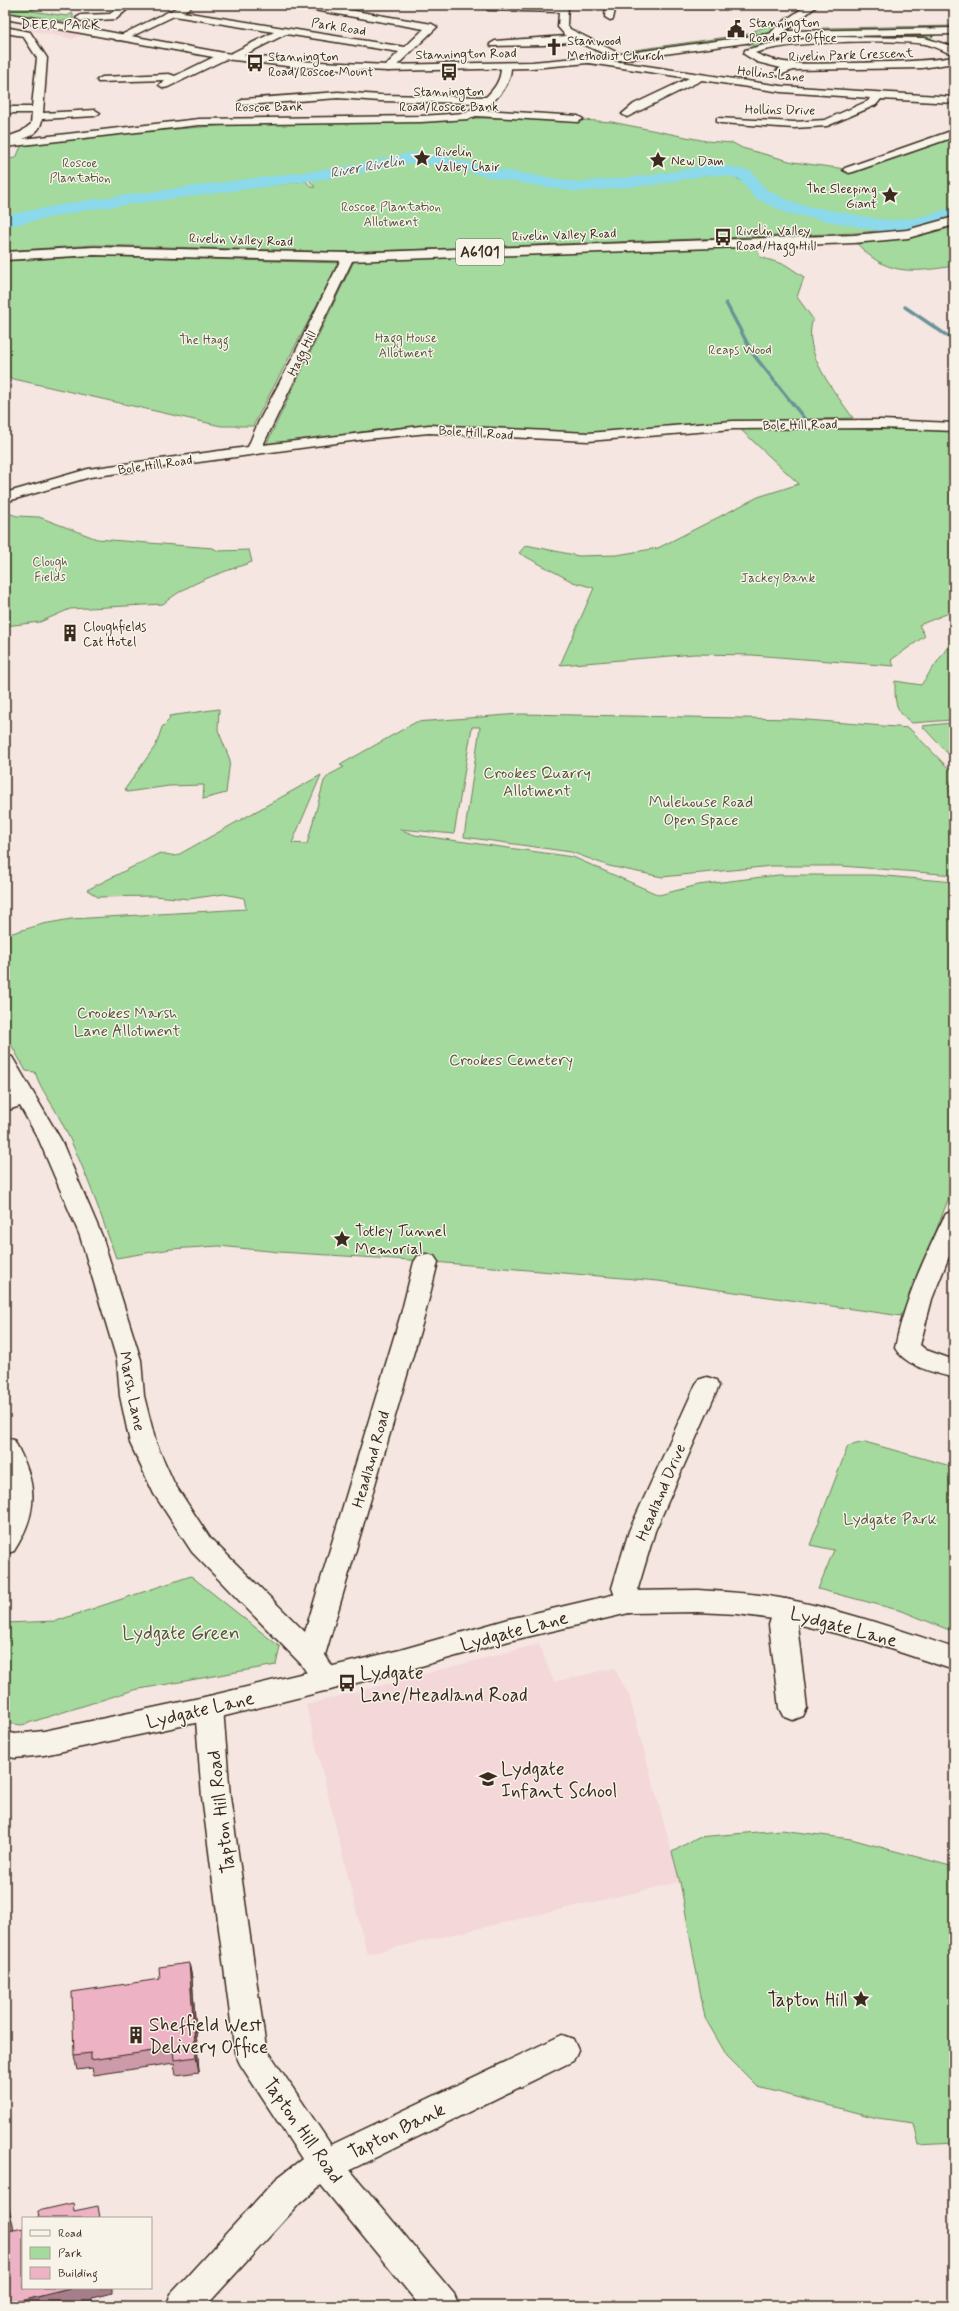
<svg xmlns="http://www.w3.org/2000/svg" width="959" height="2311" viewBox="0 0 959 2311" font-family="Mynerve,sans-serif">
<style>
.built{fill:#f3d7d9}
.green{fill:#a4da9d;stroke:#70825e}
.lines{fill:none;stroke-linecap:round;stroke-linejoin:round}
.stream{stroke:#6b9398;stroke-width:3.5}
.river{fill:#8bd9ea;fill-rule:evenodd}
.minor-casing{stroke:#3b2a1e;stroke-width:3}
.tertiary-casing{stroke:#3b2a1e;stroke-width:3}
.secondary-casing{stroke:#3b2a1e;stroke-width:3}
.primary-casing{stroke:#3b2a1e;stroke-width:3}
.minor{fill:#f7f3e8;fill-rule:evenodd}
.tertiary{fill:#f7f3e8;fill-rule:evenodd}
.secondary{fill:#f7f3e8;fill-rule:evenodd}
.primary{fill:#f7f3e8;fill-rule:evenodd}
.wall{fill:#cc9aa9;stroke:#3b2a1e}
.shaded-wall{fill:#a67d8a;stroke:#3b2a1e}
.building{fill:#edb3c5;stroke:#3b2a1e}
.labels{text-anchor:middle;stroke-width:3;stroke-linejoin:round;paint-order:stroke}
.far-poi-label{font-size:13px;fill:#3b2a1e;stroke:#f7f3e8;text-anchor:start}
.far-street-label{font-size:13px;fill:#3b2a1e;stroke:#f7f3e8}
.far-park-label{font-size:13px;fill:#55563e;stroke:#f7f3e8}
.far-neighbourhood-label{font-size:14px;letter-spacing:1px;fill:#3b2a1e;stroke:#f7f3e8}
.far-water-label{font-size:14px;font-style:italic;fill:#4f5651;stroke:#f7f3e8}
.shield{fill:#f7f3e8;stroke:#73665b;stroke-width:1}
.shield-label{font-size:15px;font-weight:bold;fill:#3b2a1e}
.park-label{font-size:16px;fill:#55563e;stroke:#f7f3e8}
.poi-label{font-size:16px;fill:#3b2a1e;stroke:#f7f3e8;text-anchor:start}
.street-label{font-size:16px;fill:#3b2a1e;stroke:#f7f3e8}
.near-street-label{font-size:19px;fill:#3b2a1e;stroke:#f7f3e8}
.near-park-label{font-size:19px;fill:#55563e;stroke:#f7f3e8}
.near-poi-label{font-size:19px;fill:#3b2a1e;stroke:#f7f3e8;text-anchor:start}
</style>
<rect width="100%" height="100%" fill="#f5e6e1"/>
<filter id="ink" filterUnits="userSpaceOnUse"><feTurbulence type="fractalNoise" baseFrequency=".025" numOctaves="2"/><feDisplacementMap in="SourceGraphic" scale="8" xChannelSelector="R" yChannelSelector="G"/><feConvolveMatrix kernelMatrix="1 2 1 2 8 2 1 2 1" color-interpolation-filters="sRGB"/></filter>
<g filter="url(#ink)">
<!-- built -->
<g class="built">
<polygon points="45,23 90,32 72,39 29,30"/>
<polygon points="539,1644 554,1682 614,1668 629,1696 680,1882 367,1954 306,1705"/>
</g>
<!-- green -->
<g class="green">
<polygon points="5,5 39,5 31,11 67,16 73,13 73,19 64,21 5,12"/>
<polygon points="770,25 778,26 770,33 763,35 631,53 627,51 756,33 754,31"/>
<polygon points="954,26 954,29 824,31 822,28"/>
<polygon points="938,33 927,40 770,44 754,46 739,42 794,35"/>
<path d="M 482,118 L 551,118 L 612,122 L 706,141 L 733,143 L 742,148 L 793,162 L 853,170 L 954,135 L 954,216 L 916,227 L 856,233 L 347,252 L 94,245 L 5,251 L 5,222 L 83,208 L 306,181 L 311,187 L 315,187 L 308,179 L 352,173 L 414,159 L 437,161 L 525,182 L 583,189 L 721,173 C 736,176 745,181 754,194 C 762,195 768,200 774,204 C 784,210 795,213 805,215 L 807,211 L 791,206 L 775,198 L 750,175 L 729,170 L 706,169 L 641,180 L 583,186 L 553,183 L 433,158 L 410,156 L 339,170 L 178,192 L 93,201 L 5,219 L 5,159 L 16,158 L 22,144 L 90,136 L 227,125 Z"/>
<path d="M 954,227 L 954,266 C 911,273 884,276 854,240 L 926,234 Z"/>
<path d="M 756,247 L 760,257 L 786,265 L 804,277 L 797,297 L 813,319 C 801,353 835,392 853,418 L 723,422 L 627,431 L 562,433 L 418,426 L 383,429 L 266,445 L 354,261 Z"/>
<polygon points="102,256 339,263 253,426 221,426 5,377 5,261"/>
<polygon points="818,426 954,429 954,611 919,625 925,636 891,660 894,666 752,655 695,654 560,665 594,588 573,582 519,553 526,545 579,556 617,555 658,548 758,497 799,484 739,428"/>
<path d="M 5,512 L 17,516 L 39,517 L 97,539 L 213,548 L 218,551 L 249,550 L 252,562 C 221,573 189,582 163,604 L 70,609 L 40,622 L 5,626 Z"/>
<path d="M 954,638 L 954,682 L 950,697 L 951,720 L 912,723 C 894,710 895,702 895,681 L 921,685 Z"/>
<polygon points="219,709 218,730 230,760 226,793 203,799 204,785 169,786 127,792 125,789 156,745 162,727 170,719 169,716"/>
<path d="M 520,714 L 795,719 L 909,728 L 954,774 L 948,789 L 954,796 L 954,875 L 842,866 L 772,866 L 662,877 L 609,866 L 571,852 L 464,837 L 480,727 L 472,727 L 454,834 L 399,829 L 415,835 L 573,857 L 659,895 L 698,885 L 778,875 L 874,875 L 954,882 L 954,1184 L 926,1257 L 901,1316 L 658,1281 L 410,1260 L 279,1252 L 219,1246 L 171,1249 L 116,1258 C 100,1212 84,1165 61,1121 C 53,1104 41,1091 35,1072 L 26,1071 L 5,1034 L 5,967 L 7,967 L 9,934 L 43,924 L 71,919 L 246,909 L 244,898 L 224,894 L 189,899 L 154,896 L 98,897 L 87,890 L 160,853 L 176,856 L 321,775 L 292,843 L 307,844 L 324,781 L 329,775 L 344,767 L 340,765 L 416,722 Z"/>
<polygon points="951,723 954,725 954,760 922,726"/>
<polygon points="865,1442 954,1467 954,1632 902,1611 818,1589 834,1550 810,1545 848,1446"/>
<polygon points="191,1576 280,1647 276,1665 134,1690 22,1725 5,1723 5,1623 56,1621"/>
<polygon points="782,1830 851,1839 954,1867 954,2143 919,2145 914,2123 877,2118 758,2087 727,2056 705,2018 680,1882 672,1852 698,1837"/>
</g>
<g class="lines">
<!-- stream -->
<g class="stream">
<polyline points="726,303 753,354 804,418"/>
<polyline points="905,307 952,339"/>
</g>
<!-- river -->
<path class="river" d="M 409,153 L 436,155 L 502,170 L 578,182 L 652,175 L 709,165 L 727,166 L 751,171 L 767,190 L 797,204 L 879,219 L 893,220 L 920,217 L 954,207 L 954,219 C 929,225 905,232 879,231 L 786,213 L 755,198 L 739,179 L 727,176 L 709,175 L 652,185 L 578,192 L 502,180 L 436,165 L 409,163 L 348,176 L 87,210 L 5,227 L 5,215 L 87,200 L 348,166 Z"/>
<!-- minor casing -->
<g class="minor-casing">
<g id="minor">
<polygon points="121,5 131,6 116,19 81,21 76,18 81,15 110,14"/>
<polygon points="182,5 189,5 191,7 183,12 405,47 424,29 302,8 297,5 319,5 432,24 437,27 392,70 388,71 383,68 399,52 286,34 236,59 228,58 168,87 164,88 159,85 165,80 98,82 97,80 102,77 169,74 175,76 220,54 228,55 274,32 174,16 124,40 116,40 115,38"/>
<polygon points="491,5 568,5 567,24 570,29 626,57 621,60 617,59 575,41 544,45 491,46 490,44 495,41 566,36 558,27 559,12 488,10 486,8"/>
<polygon points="606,5 616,5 613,19 610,20 605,17"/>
<polygon points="669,5 719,5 714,8 674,8"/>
<polygon points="807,5 818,5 778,37 770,37 769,35 776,27"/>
<path d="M 5,27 L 30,32 L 47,58 L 43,113 L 95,110 L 100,113 L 95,116 L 42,119 C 41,130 33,135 23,139 L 199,119 L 421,116 L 466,113 L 480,103 L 380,101 L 338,98 L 244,105 L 239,102 L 244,99 L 338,92 L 380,95 L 486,97 C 495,88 501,80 501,67 L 506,64 L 511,67 C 511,86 497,98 484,110 L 578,116 L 583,119 L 578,122 L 476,116 L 468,119 L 421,122 L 199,125 L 5,147 L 7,137 L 21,132 L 31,124 L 32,113 L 5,113 L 5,107 L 32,107 L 37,58 L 23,36 L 5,33 Z"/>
<path d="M 834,37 L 925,38 L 954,47 L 954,54 C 944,52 935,46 925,44 C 889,39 788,41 755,53 C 785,68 820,63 852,63 C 887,62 920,62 954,57 L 954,63 L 922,68 L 793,70 L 778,76 L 773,73 L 781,68 L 757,62 L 744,54 L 745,50 L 780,41 Z"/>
<polygon points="586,57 781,86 954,97 954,103 881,99 876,105 827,126 794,128 721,123 717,122 717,118 794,122 825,120 868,101 870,98 781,92 702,80 627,117 622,114 634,104 689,78 582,62 581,60"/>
<polygon points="954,130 954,137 853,172 849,173 843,170 845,168"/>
<polygon points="348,253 354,257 263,445 429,425 588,433 733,421 881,420 954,423 954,431 881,428 733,429 588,441 429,433 366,439 90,477 5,502 5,493 88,469 248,447 258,423 292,359 342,257"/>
<polygon points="5,1055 12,1057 15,1062 61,1140 102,1236 141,1360 144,1396 156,1443 174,1483 210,1538 305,1632 401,1314 414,1262 418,1256 426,1254 434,1256 438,1262 425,1314 325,1655 341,1680 337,1688 327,1691 317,1688 301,1664 192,1552 154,1494 130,1443 120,1396 117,1360 80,1236 39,1140 20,1106 5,1111 5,1096 12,1093 5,1080"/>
<path d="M 954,1211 L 954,1244 L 932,1299 L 920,1345 L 926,1350 L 954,1360 L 954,1378 C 934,1372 906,1367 895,1348 C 904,1302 923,1261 943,1219 L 946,1214 Z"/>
<polygon points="707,1377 716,1380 719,1386 655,1531 638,1588 642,1602 638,1610 629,1613 620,1610 612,1588 629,1531 695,1386 698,1380"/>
<path d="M 5,1438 L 14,1440 C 37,1482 40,1510 14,1551 L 5,1554 L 5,1520 L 8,1496 L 5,1479 Z"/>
<polygon points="786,1599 796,1602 799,1610 797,1625 807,1708 803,1716 793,1720 783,1716 779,1708 769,1625 776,1602"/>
<polygon points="209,1696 219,1700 223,1708 230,1797 266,2048 331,2145 562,2035 573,2039 578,2050 573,2061 350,2170 454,2294 459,2306 420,2306 321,2185 300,2203 206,2306 166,2306 171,2294 276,2179 302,2159 240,2064 235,2053 202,1797 195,1708 199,1700"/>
</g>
</g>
<!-- tertiary casing -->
<g class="tertiary-casing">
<path id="tertiary" d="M 698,1590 C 726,1592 753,1593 780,1598 C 840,1609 897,1629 954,1648 L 954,1670 L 863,1640 L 781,1620 L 737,1614 L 698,1612 L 629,1613 L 509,1641 L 400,1672 L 209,1720 L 44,1755 L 15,1758 L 5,1756 L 5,1732 L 15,1734 L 44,1731 L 209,1696 L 400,1650 L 509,1619 L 629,1591 Z"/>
</g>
<!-- secondary casing -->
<g class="secondary-casing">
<polygon id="secondary" points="5,13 224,53 296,61 388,65 532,62 621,54 790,31 954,28 954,34 790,37 621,60 532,68 388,71 296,67 224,59 5,19"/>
</g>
<!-- primary casing -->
<g class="primary-casing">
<polygon id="primary" points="954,217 954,225 908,238 854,243 348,261 94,255 5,260 5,252 94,247 348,253 854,235 907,230"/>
</g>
<!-- minor -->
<use href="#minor" class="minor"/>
<!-- tertiary -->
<use href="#tertiary" class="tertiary"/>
<!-- secondary -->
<use href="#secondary" class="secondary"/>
<!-- primary -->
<use href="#primary" class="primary"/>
</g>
<!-- wall -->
<polygon class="wall" points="189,1963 192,1978 199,2072 176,2075 174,2063 94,2075 92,2068 77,2070 74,2055 160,1979"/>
<!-- shaded-wall -->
<g class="shaded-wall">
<polygon points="189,1963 192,1978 199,2072 196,2057"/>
<polygon points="6,2198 13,2224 17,2258 9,2231"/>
<polygon points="73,2288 112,2288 112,2293 92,2298 93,2306 5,2306 5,2305"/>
</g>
<!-- building -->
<g class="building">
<polygon points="189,1963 196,2057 174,2060 173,2048 91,2060 91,2053 74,2055 72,1992 160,1979 159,1967"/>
<polygon points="5,2198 6,2198 9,2231 23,2228 23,2288 73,2288 5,2305"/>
<polygon points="73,2203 74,2211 98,2206 100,2218 39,2218 38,2211"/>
</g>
</g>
<!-- icons -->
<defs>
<g id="civic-bare" transform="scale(1.38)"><path d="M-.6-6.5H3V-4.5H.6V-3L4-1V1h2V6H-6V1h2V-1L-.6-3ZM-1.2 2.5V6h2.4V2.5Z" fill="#3b2a1e" stroke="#f7f3e8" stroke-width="2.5" paint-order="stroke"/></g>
<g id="church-bare" transform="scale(1.38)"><path d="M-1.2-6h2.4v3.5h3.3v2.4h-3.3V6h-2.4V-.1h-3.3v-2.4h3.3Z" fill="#3b2a1e" stroke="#f7f3e8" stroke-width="2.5" paint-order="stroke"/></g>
<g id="bus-bare" transform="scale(1.38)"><path d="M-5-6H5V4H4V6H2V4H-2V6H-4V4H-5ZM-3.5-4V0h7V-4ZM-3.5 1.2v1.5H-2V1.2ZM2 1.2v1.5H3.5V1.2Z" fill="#3b2a1e" stroke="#f7f3e8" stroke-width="2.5" paint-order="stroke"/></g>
<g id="sight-bare" transform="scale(1.38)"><path d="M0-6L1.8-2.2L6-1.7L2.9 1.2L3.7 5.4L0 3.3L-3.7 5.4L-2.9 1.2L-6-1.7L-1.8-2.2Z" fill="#3b2a1e" stroke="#f7f3e8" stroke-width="2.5" paint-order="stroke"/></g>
<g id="building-bare" transform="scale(1.38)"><path d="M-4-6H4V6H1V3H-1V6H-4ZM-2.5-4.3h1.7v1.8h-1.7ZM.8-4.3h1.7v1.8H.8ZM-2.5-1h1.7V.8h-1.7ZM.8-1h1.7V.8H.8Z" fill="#3b2a1e" stroke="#f7f3e8" stroke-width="2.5" paint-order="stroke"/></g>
<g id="school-bare" transform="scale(1.38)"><path d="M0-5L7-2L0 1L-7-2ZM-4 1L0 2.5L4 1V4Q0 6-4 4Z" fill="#3b2a1e" stroke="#f7f3e8" stroke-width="2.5" paint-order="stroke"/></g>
</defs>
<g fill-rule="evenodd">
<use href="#civic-bare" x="736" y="29"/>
<use href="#church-bare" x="554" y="47"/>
<use href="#bus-bare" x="255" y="63"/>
<use href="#bus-bare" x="449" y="72"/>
<use href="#sight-bare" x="422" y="158"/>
<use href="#sight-bare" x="658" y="160"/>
<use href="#sight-bare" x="890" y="195"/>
<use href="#bus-bare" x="723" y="237"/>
<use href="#building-bare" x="70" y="633"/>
<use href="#sight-bare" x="342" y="1239"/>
<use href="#bus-bare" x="347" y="1683"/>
<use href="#school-bare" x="488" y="1779"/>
<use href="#sight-bare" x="861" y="1999"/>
<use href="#building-bare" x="136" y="2035"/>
</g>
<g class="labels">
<!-- far-poi labels -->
<g class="far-poi-label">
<text x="749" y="27">Stannington<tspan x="749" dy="15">Road Post Office</tspan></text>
<text x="567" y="45">Stanwood<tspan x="567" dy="15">Methodist Church</tspan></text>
<text x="268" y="61">Stannington<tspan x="268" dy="15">Road/Roscoe Mount</tspan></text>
<text x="449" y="96" text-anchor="middle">Stannington<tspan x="449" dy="15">Road/Roscoe Bank</tspan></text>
<text x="435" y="156">Rivelin<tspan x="435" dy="15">Valley Chair</tspan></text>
<text x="671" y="165">New Dam</text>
<text x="877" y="193" text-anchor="end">The Sleeping<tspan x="877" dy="15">Giant</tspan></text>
<text x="736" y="235">Rivelin Valley<tspan x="736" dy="15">Road/Hagg Hill</tspan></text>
<text x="83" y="631">Cloughfields<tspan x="83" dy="15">Cat Hotel</tspan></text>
</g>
<!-- far-street labels -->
<g class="far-street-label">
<text transform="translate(339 26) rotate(9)" y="5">Park Road</text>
<text transform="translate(466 53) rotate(-1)" y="5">Stannington Road</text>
<text transform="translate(851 54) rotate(-2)" y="5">Rivelin Park Crescent</text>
<text transform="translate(771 73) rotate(6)" y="5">Hollins Lane</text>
<text transform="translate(269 106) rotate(-1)" y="5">Roscoe Bank</text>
<text transform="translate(780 109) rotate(1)" y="5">Hollins Drive</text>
<text transform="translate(564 234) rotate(-2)" y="5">Rivelin Valley Road</text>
<text transform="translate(241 239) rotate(2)" y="5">Rivelin Valley Road</text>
<text transform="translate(301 353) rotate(-64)" y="5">Hagg Hill</text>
<text transform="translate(800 424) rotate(-1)" y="5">Bole Hill Road</text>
<text transform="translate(476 432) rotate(4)" y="5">Bole Hill Road</text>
<text transform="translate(155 464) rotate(-8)" y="5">Bole Hill Road</text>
</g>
<!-- far-park labels -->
<g class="far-park-label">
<text x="80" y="167">Roscoe<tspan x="80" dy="15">Plantation</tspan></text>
<text x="391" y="211">Roscoe Plantation<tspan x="391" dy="15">Allotment</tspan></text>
<text x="406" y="342">Hagg House<tspan x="406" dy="15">Allotment</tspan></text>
<text x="204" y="344">The Hagg</text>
<text x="740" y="354">Reaps Wood</text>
<text x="50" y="566">Clough<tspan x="50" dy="15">Fields</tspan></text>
<text x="778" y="582">Jackey Bank</text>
</g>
<!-- far-neighbourhood labels -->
<g class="far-neighbourhood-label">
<text x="61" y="29">DEER PARK</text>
</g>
<!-- far-water labels -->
<g class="far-water-label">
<text transform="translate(367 166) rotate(-10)" y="5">River Rivelin</text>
</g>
<!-- shield labels -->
<rect class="shield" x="456" y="239" width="48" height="26" rx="3"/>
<g class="shield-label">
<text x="480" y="257">A6101</text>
</g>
<!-- park labels -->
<g class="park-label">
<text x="537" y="778">Crookes Quarry<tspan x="537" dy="18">Allotment</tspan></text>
<text x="701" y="807">Mulehouse Road<tspan x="701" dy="18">Open Space</tspan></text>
<text x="127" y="1018">Crookes Marsh<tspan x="127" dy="18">Lane Allotment</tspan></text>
<text x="511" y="1065">Crookes Cemetery</text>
<text x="890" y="1524">Lydgate Park</text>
</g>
<!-- poi labels -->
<g class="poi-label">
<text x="355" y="1236">Totley Tunnel<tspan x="355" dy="18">Memorial</tspan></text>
</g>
<!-- street labels -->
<g class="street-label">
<text transform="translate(133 1391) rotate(79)" y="6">Marsh Lane</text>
<text transform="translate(370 1459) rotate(-74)" y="6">Headland Road</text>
<text transform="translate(660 1492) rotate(-67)" y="6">Headland Drive</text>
</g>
<!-- near-street labels -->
<g class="near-street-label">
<text transform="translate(844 1626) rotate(15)" y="7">Lydgate Lane</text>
<text transform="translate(514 1630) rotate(-15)" y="7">Lydgate Lane</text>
<text transform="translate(200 1709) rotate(-13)" y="7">Lydgate Lane</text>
<text transform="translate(220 1812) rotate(-97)" y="7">Tapton Hill Road</text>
<text transform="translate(304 2130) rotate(55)" y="7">Tapton Hill Road</text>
<text transform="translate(396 2130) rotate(-26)" y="7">Tapton Bank</text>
</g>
<!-- near-park labels -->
<g class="near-park-label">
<text x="181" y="1639">Lydgate Green</text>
</g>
<!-- near-poi labels -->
<g class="near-poi-label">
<text x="360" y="1679">Lydgate<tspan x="360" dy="22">Lane/Headland Road</tspan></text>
<text x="501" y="1775">Lydgate<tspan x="501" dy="22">Infant School</tspan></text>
<text x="848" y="2006" text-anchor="end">Tapton Hill</text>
<text x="149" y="2031">Sheffield West<tspan x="149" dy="22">Delivery Office</tspan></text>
</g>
</g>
<!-- margin -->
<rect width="959" height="2311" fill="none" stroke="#f7f3e8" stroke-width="20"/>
<rect x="10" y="10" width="939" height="2291" fill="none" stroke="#3b2a1e" stroke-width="1.5" filter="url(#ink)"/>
<!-- legend -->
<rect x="22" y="2217" width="130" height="72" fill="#f7f3e8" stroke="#aca397"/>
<rect x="30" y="2230" width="20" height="6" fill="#f7f3e8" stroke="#aca397"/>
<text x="58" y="2237" font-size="12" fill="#3b2a1e">Road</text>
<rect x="30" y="2247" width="20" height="12" fill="#a4da9d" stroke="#aca397"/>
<text x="58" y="2257" font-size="12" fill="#3b2a1e">Park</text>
<rect x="30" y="2267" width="20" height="12" fill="#edb3c5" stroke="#aca397"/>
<text x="58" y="2277" font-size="12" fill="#3b2a1e">Building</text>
</svg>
